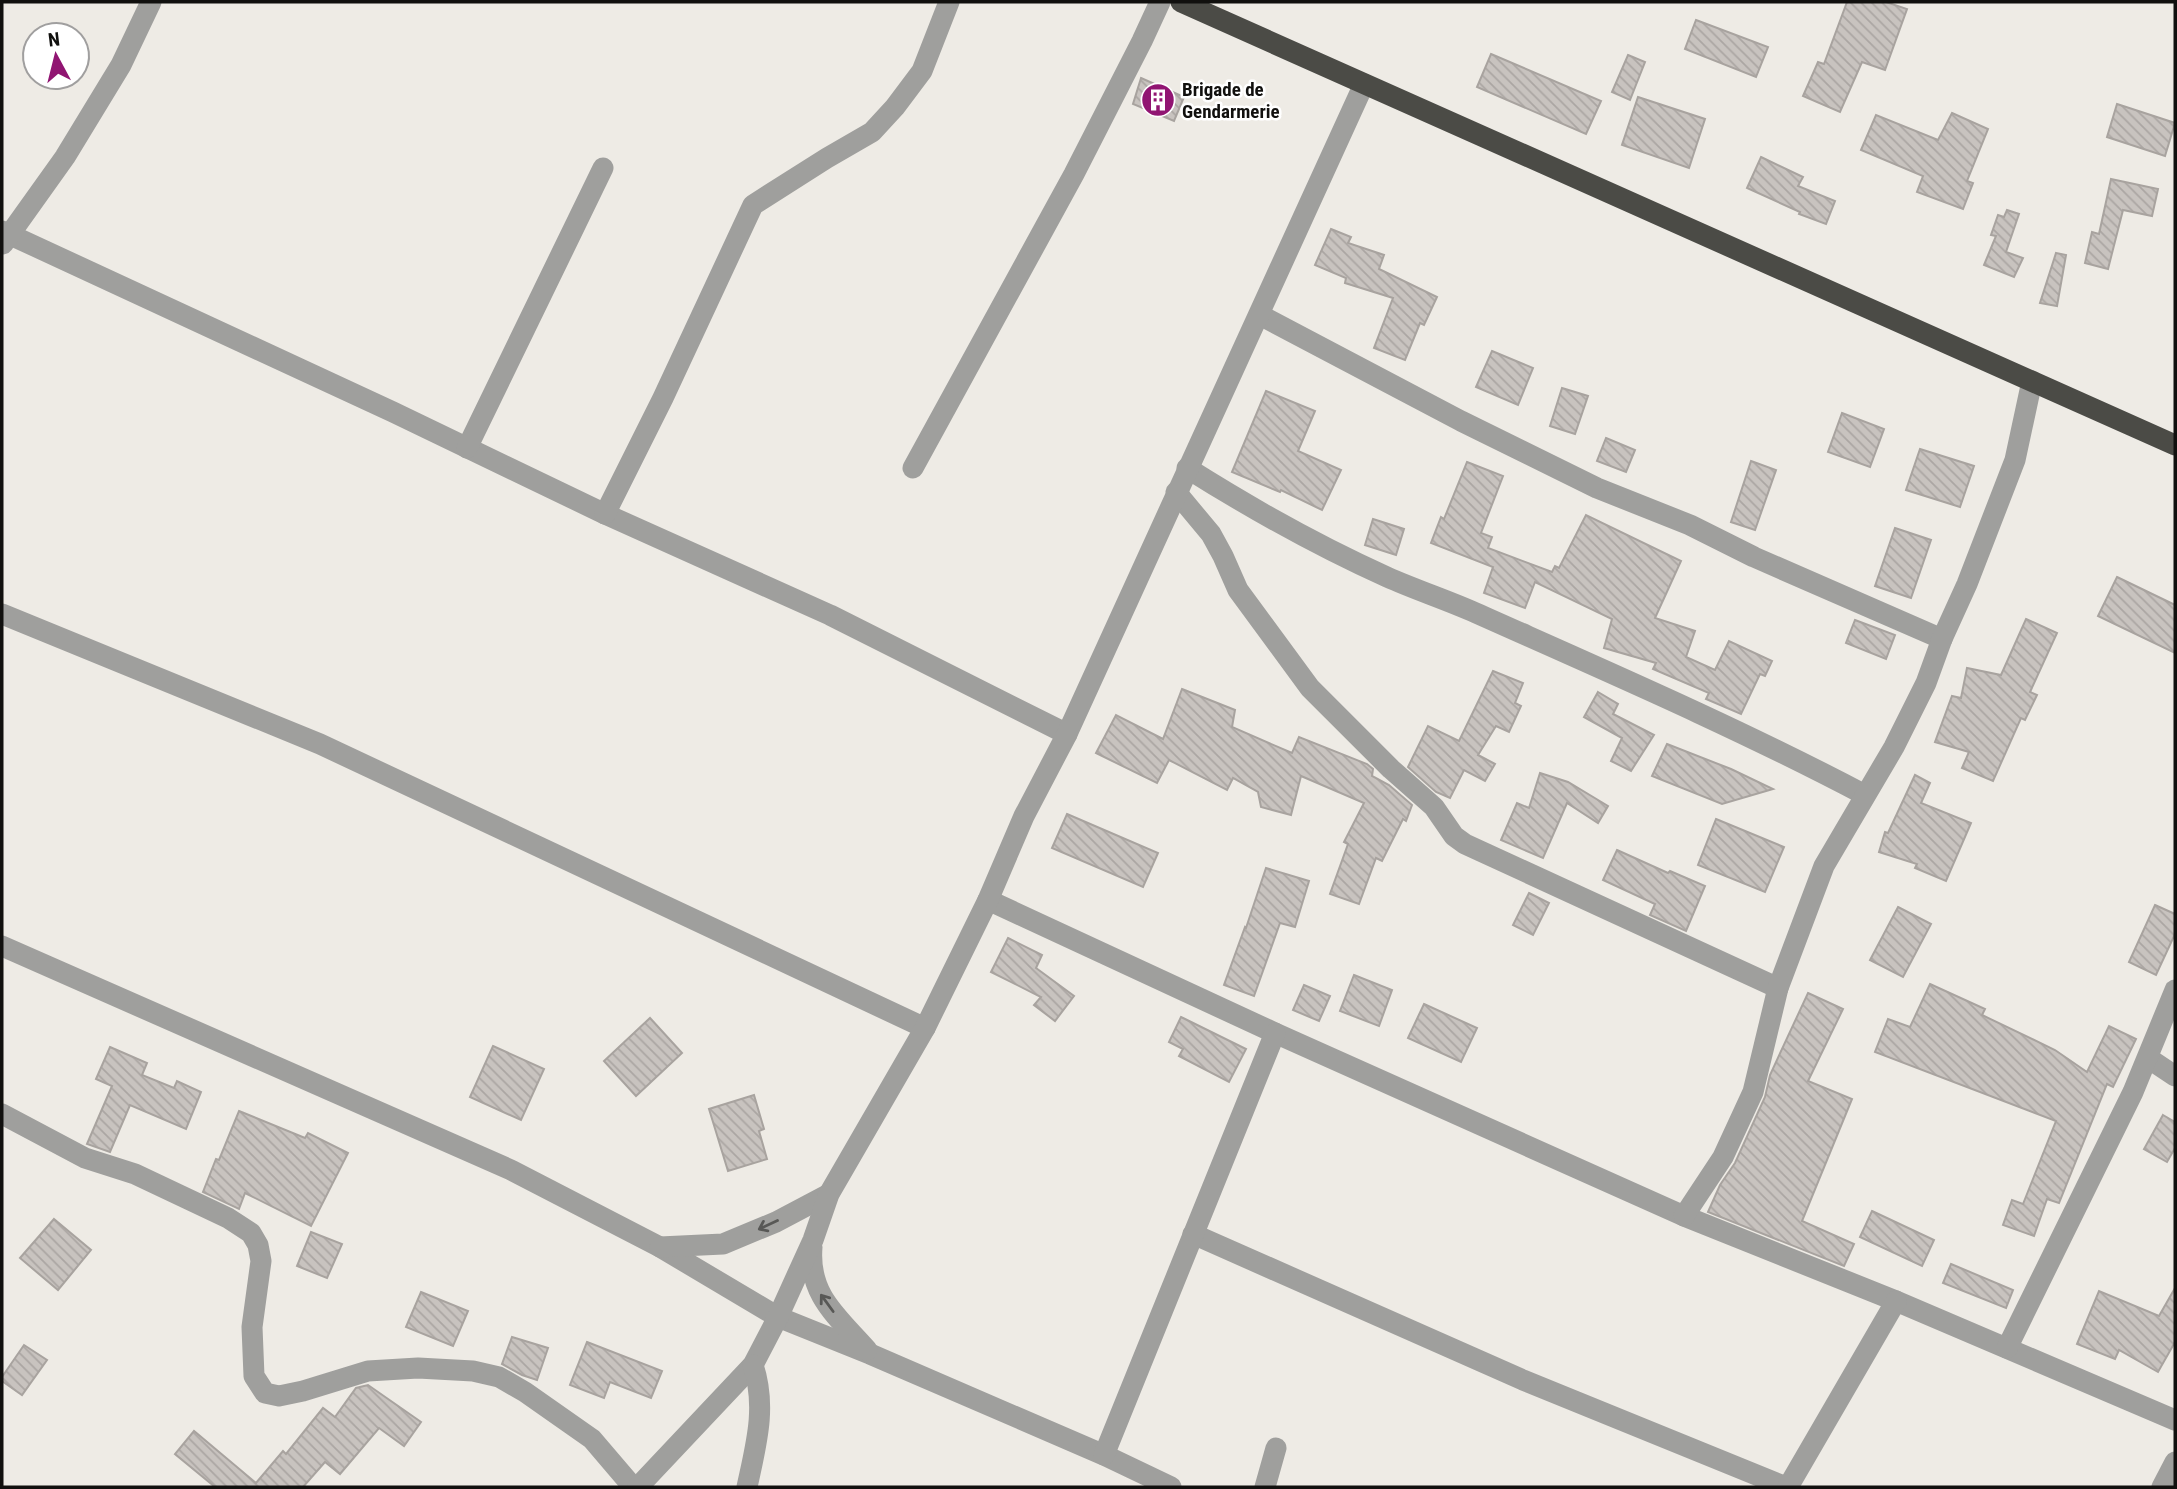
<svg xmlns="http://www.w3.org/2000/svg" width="2177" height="1489" viewBox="0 0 2177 1489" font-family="'Roboto Condensed',sans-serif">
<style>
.building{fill:url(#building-back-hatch);stroke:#a8a39f;stroke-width:2}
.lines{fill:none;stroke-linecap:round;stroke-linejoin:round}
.minor{stroke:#9f9f9d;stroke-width:21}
.highway{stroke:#4b4b46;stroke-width:21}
.oneway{stroke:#585856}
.labels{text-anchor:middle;stroke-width:5;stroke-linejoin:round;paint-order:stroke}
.poi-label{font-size:19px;font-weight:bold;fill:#11100e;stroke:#fff;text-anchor:start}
</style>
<defs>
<pattern id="building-back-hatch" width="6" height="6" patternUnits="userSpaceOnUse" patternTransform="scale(1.75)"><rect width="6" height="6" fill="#c8c3bf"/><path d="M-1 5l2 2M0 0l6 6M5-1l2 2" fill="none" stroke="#aba6a3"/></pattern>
</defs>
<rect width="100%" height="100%" fill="#eeebe5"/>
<!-- building -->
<g class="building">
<polygon points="1847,2 1886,2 1907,9 1885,70 1862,62 1840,112 1803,96 1818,62 1824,64"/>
<polygon points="1696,20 1768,47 1756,77 1685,49"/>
<polygon points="1491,54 1601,101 1586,134 1477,87"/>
<polygon points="1628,55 1645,62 1630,100 1612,92"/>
<polygon points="1141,78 1184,97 1174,121 1133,104"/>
<polygon points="1638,97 1705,119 1689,168 1622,145"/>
<polygon points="2117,104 2175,123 2165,156 2107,137"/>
<polygon points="1952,113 1988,129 1967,181 1973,183 1963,209 1917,192 1923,176 1861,150 1876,115 1938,140"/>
<polygon points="1761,157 1803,177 1798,186 1835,201 1826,224 1799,214 1800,212 1747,188"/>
<polygon points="2111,179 2158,189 2152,216 2123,210 2108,269 2085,263 2092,232 2099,234"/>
<polygon points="2007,210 2019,214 2006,252 2023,258 2014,277 1984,265 1996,236 1991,235 1998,215 2004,217"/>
<polygon points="1331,229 1351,237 1348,243 1384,255 1379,269 1437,297 1424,325 1420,323 1405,360 1374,348 1393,298 1345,283 1346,278 1315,265"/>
<polygon points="2056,253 2066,255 2057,306 2040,303"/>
<polygon points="1492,351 1533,368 1518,405 1476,387"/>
<polygon points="1562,388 1588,396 1575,434 1550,426"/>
<polygon points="1266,391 1315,411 1298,451 1341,470 1322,510 1281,490 1280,492 1232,472"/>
<polygon points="1842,413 1884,429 1870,467 1828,452"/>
<polygon points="1606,438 1635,450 1626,472 1597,461"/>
<polygon points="1920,449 1974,466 1960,507 1906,490"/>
<polygon points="1751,461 1776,470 1755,530 1731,522"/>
<polygon points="1467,462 1503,476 1481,533 1492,537 1488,548 1552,572 1555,566 1559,568 1586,515 1681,561 1655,618 1695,631 1686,657 1715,670 1729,641 1772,661 1765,676 1760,674 1741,714 1706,699 1709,693 1653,669 1656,663 1604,648 1612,619 1535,582 1525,608 1484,593 1493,567 1431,543 1441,517 1444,519"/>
<polygon points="1373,519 1404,529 1396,555 1365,545"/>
<polygon points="1895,528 1931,540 1911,598 1875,586"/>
<polygon points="2117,577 2175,605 2175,653 2098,616"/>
<polygon points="2026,619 2057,633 2030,692 2037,695 2025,720 2021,718 1993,781 1962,768 1969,752 1935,742 1952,696 1961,698 1967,668 2001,675"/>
<polygon points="1855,620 1895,635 1886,659 1846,643"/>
<polygon points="1493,671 1523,683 1515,703 1521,706 1509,732 1496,726 1478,755 1495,764 1485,781 1464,770 1450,798 1436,792 1408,767 1428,726 1459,741"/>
<polygon points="1182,689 1235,710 1232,727 1292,753 1299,737 1367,764 1373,769 1372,776 1389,785 1412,805 1406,821 1403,819 1382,861 1376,858 1359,904 1330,894 1348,844 1344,842 1364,803 1301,776 1291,815 1261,807 1258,792 1233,778 1227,790 1169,760 1157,783 1096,753 1116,715 1163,739"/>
<polygon points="1598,692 1618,704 1613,714 1654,735 1631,771 1611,761 1622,738 1584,717"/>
<polygon points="1667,744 1731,769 1773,789 1722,804 1652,776"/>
<polygon points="1540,773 1568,782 1608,806 1598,823 1567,803 1543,858 1501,840 1517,803 1529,808"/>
<polygon points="1915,775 1930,783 1921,803 1971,823 1946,881 1915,868 1917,864 1879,852 1885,832 1888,833"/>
<polygon points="1067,814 1158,853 1143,887 1052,848"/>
<polygon points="1716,819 1784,847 1765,892 1698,865"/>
<polygon points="1617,850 1668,873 1670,871 1705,886 1686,931 1650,915 1655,904 1603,880"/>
<polygon points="1266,868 1309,881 1295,927 1280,923 1254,996 1224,985 1245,927 1246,928"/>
<polygon points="1529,893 1549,903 1533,935 1513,925"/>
<polygon points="2155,905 2175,914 2175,934 2156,975 2129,962"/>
<polygon points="1898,907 1931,924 1903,977 1870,960"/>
<polygon points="1008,938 1042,955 1036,968 1074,996 1055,1021 1034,1005 1041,997 991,972"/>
<polygon points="1354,975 1392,990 1379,1026 1340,1011"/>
<polygon points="1930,984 1985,1009 1982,1015 2055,1050 2087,1072 2109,1026 2136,1039 2113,1087 2107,1084 2059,1203 2047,1199 2034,1236 2003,1225 2012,1200 2023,1204 2056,1121 1875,1052 1888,1019 1910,1027"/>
<polygon points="1304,985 1330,996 1319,1021 1293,1010"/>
<polygon points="1808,993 1843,1009 1808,1081 1852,1099 1802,1221 1854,1244 1844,1266 1708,1212 1720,1185 1735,1163 1765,1097 1770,1075"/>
<polygon points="1424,1004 1477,1028 1461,1062 1408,1038"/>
<polygon points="1181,1017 1246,1049 1229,1082 1179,1056 1183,1049 1169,1042"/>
<polygon points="650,1018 682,1053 636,1096 604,1061"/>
<polygon points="493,1046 544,1069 521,1120 470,1097"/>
<polygon points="110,1047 147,1063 142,1075 174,1088 177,1081 201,1092 186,1129 130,1105 110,1152 87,1144 112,1086 96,1079"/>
<polygon points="754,1095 764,1129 759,1131 767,1159 728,1171 709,1109"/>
<polygon points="239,1111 305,1138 308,1133 348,1153 311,1226 245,1193 239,1209 203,1192 216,1159 219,1160"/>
<polygon points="2163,1115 2175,1122 2175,1148 2167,1162 2144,1149"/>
<polygon points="1872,1211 1934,1240 1922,1266 1860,1237"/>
<polygon points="54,1219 91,1250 58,1290 20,1258"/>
<polygon points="311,1232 342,1244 327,1278 297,1266"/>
<polygon points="1951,1264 2013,1290 2006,1308 1943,1283"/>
<polygon points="2175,1288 2175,1342 2158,1372 2119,1350 2115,1359 2077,1344 2099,1291 2159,1316"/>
<polygon points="421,1292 468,1311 453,1346 406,1327"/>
<polygon points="512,1337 548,1348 537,1380 522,1375 502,1364"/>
<polygon points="587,1342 662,1371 651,1398 610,1382 604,1398 570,1385"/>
<polygon points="24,1345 47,1360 22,1395 2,1381 2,1377"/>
<polygon points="368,1385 421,1422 404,1446 379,1428 340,1474 325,1462 303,1487 215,1487 175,1454 194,1431 256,1483 283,1451 286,1454 323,1408 335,1417 356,1388"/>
</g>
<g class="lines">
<!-- minor -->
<g class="minor">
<polyline points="2,231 393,412 605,514 830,615 1067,734"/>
<polyline points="3,244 65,157 121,65 151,2"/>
<polyline points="1260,315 1461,421 1597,488 1690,525 1754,557 1942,639"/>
<polyline points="467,448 603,168"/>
<polyline points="913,468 1074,174 1142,41 1160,2"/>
<path d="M 1187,468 C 1252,509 1318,546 1387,577 C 1416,590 1447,600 1476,613 C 1606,671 1738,728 1865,795"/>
<polyline points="1176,492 1211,534 1223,556 1238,590 1310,688 1391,769 1434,807 1454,836 1465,844 1778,988"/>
<polyline points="605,514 663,398 753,205 827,158 872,132 895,107 922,71 949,2"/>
<polyline points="2,614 320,744 925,1028"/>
<polyline points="988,900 1275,1033 1684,1216 1896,1301 2175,1420"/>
<polyline points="2,946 511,1170 660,1247 778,1317 870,1354 1104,1455 1171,1487"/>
<polyline points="2148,1058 2175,1076"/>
<polyline points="2,1114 85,1158 135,1174 228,1218 251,1233 258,1245 261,1261 252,1327 254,1376 265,1393 279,1396 303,1391 368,1371 418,1368 473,1371 499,1377 525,1392 592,1439 633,1487"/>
<polyline points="1684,1216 1723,1157 1753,1092 1778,988 1824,866 1894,747 1926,683 1942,639 1967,584 2015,460 2032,381"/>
<polyline points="1193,1234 1523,1380 1786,1487"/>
<polyline points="660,1247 723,1244 776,1222 829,1194"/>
<path d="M 812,1247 C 808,1295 837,1316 867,1350"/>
<polyline points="2007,1348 2133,1092 2175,990"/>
<polyline points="1104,1455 1275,1033"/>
<polyline points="638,1487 753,1365 778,1317 813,1240 829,1194 925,1028 988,900 1024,816 1067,734 1364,84"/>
<path d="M 747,1487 C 756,1445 767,1407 753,1365"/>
<polyline points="1265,1487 1276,1448"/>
<polyline points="1788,1487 1896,1301"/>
<polyline points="2162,1487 2175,1462"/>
</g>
<!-- highway -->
<polyline class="highway" points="1181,2 2175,445"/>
</g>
<!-- one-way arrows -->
<defs><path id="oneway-shaft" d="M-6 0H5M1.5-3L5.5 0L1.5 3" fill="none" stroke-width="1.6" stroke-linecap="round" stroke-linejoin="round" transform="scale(1.75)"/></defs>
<g class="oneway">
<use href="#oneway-shaft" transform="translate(768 1225) rotate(155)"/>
<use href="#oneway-shaft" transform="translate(827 1303) rotate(-126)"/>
</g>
<!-- icons -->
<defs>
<g id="building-disc" transform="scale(1.75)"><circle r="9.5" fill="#911572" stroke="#fff"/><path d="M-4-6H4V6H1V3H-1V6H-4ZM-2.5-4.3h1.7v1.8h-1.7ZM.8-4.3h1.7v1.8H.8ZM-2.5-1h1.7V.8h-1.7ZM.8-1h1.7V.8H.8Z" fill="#fff"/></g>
</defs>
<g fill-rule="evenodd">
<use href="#building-disc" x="1158" y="100"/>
</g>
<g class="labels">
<!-- poi labels -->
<g class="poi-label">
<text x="1182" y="96">Brigade de<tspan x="1182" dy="22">Gendarmerie</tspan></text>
</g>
</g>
<!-- border -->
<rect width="2177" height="1489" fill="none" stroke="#11100e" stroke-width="7"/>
<!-- north arrow -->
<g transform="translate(56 56) rotate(353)"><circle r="33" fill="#ffffff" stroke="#a09f9f" stroke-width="2"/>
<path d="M0-5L12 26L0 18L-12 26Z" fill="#911572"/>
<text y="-10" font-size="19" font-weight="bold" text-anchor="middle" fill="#11100e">N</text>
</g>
</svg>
